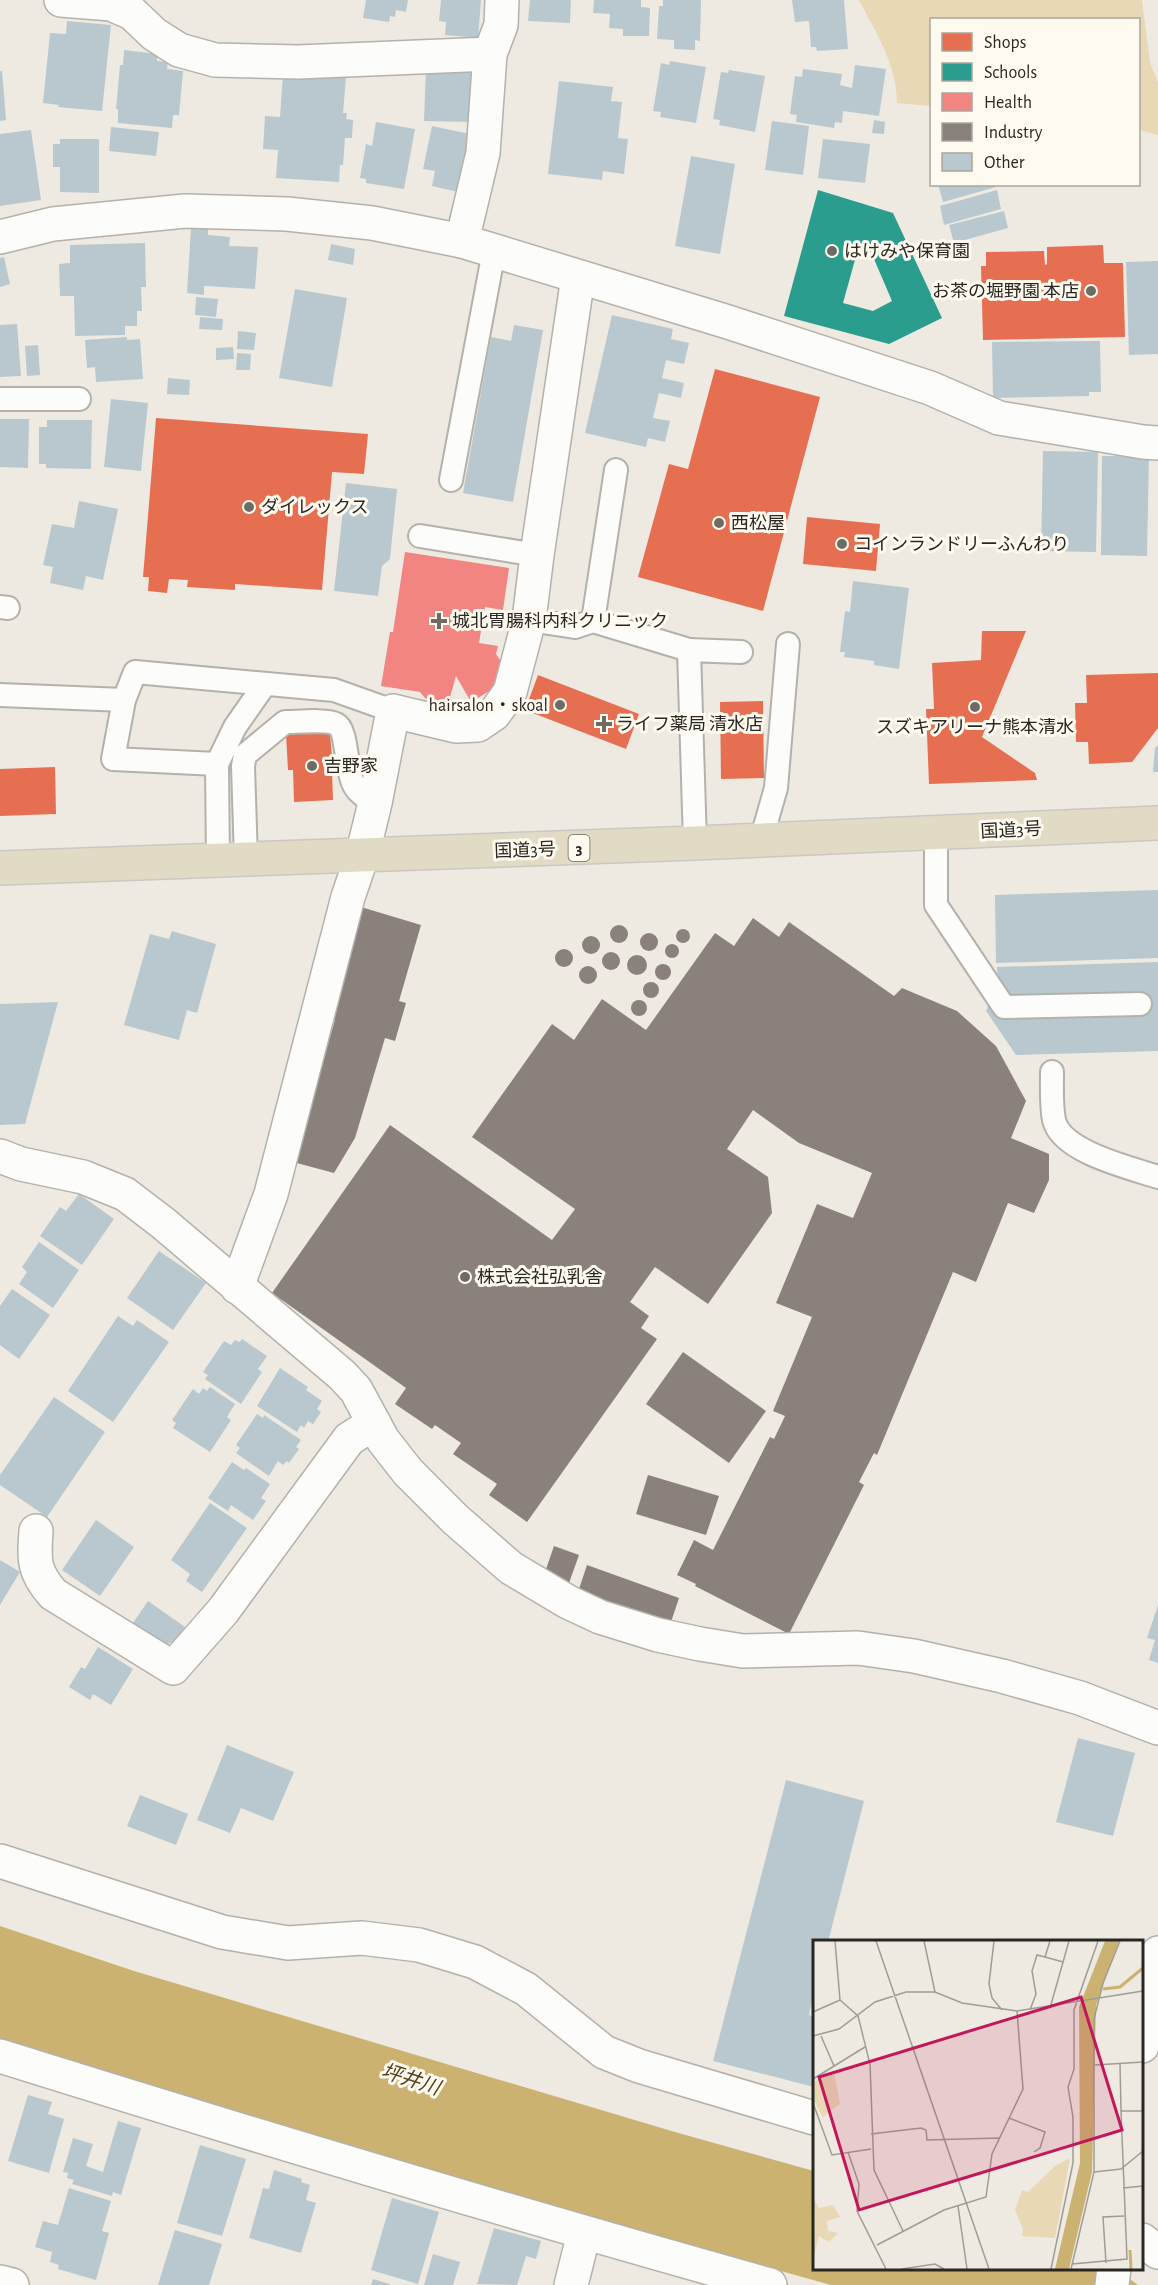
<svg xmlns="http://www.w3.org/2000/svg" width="1158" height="2285" viewBox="0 0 1158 2285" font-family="'Alegreya Sans','Noto Sans JP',sans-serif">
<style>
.green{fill:#e8d8b5}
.water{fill:#ccb270}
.shops{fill:#e76f51}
.schools{fill:#2a9d8f;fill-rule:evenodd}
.health{fill:#f28482}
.industry{fill:#8a817c}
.building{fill:#b9c8cf}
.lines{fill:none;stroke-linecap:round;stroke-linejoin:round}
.lane-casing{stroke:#b4b1ab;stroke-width:26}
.street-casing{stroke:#b4b1ab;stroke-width:36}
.highway-casing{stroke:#cac8c4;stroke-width:36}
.lane{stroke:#fcfcfa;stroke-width:22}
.street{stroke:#fcfcfa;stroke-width:33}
.highway{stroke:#e1dbc5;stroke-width:33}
.poi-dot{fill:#6e6b64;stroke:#fefaf0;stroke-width:2}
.labels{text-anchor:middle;stroke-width:6;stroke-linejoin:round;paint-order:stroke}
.shield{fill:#fefaf0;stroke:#69665f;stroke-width:1.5}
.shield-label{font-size:16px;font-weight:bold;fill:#292721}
.poi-label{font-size:18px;fill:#292721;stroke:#fefaf0;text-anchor:start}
.street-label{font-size:18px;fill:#292721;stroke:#fefaf0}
.water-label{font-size:20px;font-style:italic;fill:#51421c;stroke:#fefaf0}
.inset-river{fill:none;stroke:#ccb270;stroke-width:3}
.inset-road{fill:none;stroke:#9f9c94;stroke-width:1.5}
.view{fill:#c2185b;fill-opacity:0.15;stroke:#c2185b;stroke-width:3}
.inset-edge{fill:none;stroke:#292721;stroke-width:3}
</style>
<rect width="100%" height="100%" fill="#eeeae1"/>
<!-- green -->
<path class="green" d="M 859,0 L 1142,0 L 1150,63 L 1158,82 L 1158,135 L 1139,130 L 1138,20 L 932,20 L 931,106 L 897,103 C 897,66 876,32 859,0 Z"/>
<!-- water -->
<polygon class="water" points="0,1926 134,1971 675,2132 814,2171 814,2268 1115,2268 1138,2285 831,2285 417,2170 0,2041"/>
<!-- shops -->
<g class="shops">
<polygon points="1103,245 1104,263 1123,263 1125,337 983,340 981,266 986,266 986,252 1044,251 1045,265 1047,264 1047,247"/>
<polygon points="715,369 820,397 763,611 638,577 669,464 688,469"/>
<polygon points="156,418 368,434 364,474 332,472 322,590 235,584 235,590 187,587 188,580 169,579 167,593 148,591 149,577 143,577"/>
<polygon points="807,517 880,524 876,571 803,564"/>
<polygon points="982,631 1026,631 982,737 1035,773 1037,780 929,784 926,709 934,709 932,663 981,660"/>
<polygon points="1158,673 1158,728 1132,762 1089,764 1088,742 1076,742 1075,703 1087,703 1086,675"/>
<polygon points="538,675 639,714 626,749 525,710"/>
<polygon points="763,701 764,778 721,779 720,702"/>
<polygon points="330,732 332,758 341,759 344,770 332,770 333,800 294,802 293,770 288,770 286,734"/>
<polygon points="55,767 56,814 0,816 0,769"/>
</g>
<!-- schools -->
<path class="schools" d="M 818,190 L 893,213 L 942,318 L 889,344 L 784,316 ZM 858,249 L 871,252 L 892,301 L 873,311 L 843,303 Z"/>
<!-- health -->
<polygon class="health" points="405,552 509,568 503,610 485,607 479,643 498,646 496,654 500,660 500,670 498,680 491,690 471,702 456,676 450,697 444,701 434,701 425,698 420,692 381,686 390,632 393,632"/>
<!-- industry -->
<g class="industry">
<polygon points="361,907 421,925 399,1001 406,1003 395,1041 385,1038 355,1138 334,1173 293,1162 335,1020 328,1017"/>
<polygon points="753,918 779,937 789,922 894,996 902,988 957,1011 996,1046 1026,1101 1011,1138 1049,1154 1049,1180 1034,1213 1008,1203 976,1282 953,1272 877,1455 874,1453 859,1482 864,1485 789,1634 695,1586 696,1584 677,1575 694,1540 713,1550 770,1437 774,1439 785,1416 773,1411 812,1317 776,1303 817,1204 853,1218 872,1173 799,1143 753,1110 727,1149 768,1177 772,1213 708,1304 655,1267 630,1302 649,1316 641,1328 657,1339 527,1522 489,1495 497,1484 453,1454 461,1443 435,1425 432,1429 395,1404 406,1388 272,1293 390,1125 552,1240 575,1209 472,1137 552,1024 574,1040 602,999 646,1030 715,933 734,946"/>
<circle cx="619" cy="934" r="9"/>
<circle cx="683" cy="936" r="7"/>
<circle cx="649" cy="942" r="9"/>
<circle cx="591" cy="945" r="9"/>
<circle cx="672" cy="951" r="7"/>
<circle cx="564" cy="958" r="9"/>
<circle cx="611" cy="961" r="9"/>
<circle cx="637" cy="965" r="10"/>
<circle cx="663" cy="972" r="8"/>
<circle cx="588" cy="975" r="9"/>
<circle cx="651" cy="990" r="8"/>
<circle cx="639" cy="1008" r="8"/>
<polygon points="683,1352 766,1411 729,1463 646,1404"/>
<polygon points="648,1475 719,1496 706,1535 636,1514"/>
<polygon points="554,1546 579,1555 569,1583 544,1575"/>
<polygon points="587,1565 679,1598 669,1628 577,1595"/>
</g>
<!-- building -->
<g class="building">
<polygon points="366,0 408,0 406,12 396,10 395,17 390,16 389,22 363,18"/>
<polygon points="441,0 481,0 478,38 445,35 446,22 439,21"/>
<polygon points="530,0 571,0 570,23 528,21"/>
<polygon points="594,0 641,0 641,7 650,8 649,36 623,36 623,29 609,28 610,14 593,13"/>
<polygon points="663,0 701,0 700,41 695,40 695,50 674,49 674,40 657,39 659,6 663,6"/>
<polygon points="792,0 844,0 848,49 817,51 816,47 811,47 809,21 795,22"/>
<polygon points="67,21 111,25 102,111 58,107 59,105 43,103 50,33 66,34"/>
<polygon points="124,50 157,54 157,61 168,62 167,69 183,71 179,115 173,115 172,128 118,123 118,109 116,109 120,65 123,65"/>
<polygon points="670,61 706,67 696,123 660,117 661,112 653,111 661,63 669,65"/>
<polygon points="855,65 886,69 879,116 843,111 842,123 835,122 834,128 796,122 797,115 790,114 795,76 802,77 803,69 842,74 840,85 852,88"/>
<polygon points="426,69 476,71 474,122 424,121"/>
<polygon points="729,70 765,76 755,132 719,125 720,120 713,119 721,72 728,73"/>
<polygon points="0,71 2,71 6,120 0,121"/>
<polygon points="283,73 346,77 343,113 347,113 346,119 353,120 352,138 345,138 343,165 340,165 339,182 276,178 278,150 263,149 265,116 280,117"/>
<polygon points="559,81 613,87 611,101 622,102 618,138 628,139 624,174 603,171 602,180 548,174"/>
<polygon points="874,120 885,122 884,134 872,133"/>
<polygon points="772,121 809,126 803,175 765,170"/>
<polygon points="376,122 415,129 404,189 366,183 366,179 360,178 366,144 372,146"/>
<polygon points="432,126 470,134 458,192 432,186 435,171 423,169"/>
<polygon points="111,127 159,132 156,156 109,151"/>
<polygon points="31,130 41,200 0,206 0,134"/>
<polygon points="60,139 99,139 99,193 60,192 60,167 53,167 53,144 60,144"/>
<polygon points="823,139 870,144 865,183 818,178"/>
<polygon points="691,156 735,164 720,254 675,246"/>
<polygon points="938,184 995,184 996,187 943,202"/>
<polygon points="997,190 1001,209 944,225 940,206"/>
<polygon points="1004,211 1008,228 954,243 949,225"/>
<polygon points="191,228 208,229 208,235 230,237 229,246 258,247 255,289 204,286 204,295 187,293"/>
<polygon points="145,243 146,287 141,287 142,311 137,311 137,326 125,326 125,335 75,336 74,296 60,296 59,264 70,263 70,245"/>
<polygon points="331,244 355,249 353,265 328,260"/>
<polygon points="4,257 10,284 0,287 0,258"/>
<polygon points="1158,261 1158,354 1129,355 1126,262"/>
<polygon points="295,289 347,298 332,387 279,378"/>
<polygon points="196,297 218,299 216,317 195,315"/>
<polygon points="612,315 673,329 671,339 689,343 684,364 666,360 662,378 684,383 681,398 659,393 653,418 670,421 665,442 648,438 646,447 585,433"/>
<polygon points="200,317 223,319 222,330 199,329"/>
<polygon points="17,324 21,376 0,377 0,325"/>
<polygon points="514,325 543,330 513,502 463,493 491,337 511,341"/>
<polygon points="238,331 256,333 254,350 237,349"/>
<polygon points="127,337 127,340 140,339 143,379 96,382 95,367 87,368 85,340"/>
<polygon points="1100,341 1101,392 1089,392 1089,396 993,398 992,342"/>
<polygon points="38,345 40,375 27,376 25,346"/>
<polygon points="233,347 234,359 216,360 216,348"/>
<polygon points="237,353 251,354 250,370 236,370"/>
<polygon points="168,378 190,380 189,395 167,394"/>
<polygon points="111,399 148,403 141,471 104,467"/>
<polygon points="0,419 29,419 28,468 0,467"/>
<polygon points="47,420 92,420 91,469 46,468 46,464 39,464 39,427 47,427"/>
<polygon points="1043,451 1098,452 1096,552 1041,551"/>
<polygon points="1102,456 1149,456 1147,556 1101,555"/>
<polygon points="346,483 397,489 390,559 382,566 378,596 334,591"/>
<polygon points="79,501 118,509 103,580 86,576 83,590 50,583 53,567 43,565 52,524 74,528"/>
<polygon points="853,581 909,588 899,669 874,665 874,661 844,657 845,652 840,652 845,611 850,612"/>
<polygon points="1158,745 1158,772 1153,772 1155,748"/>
<polygon points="1158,890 1158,958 996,963 995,895"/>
<polygon points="172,931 216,944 197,1013 187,1010 179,1040 124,1025 150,934 169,939"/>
<polygon points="1158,962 1158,1051 1016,1055 986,1011 998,983 997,967"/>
<polygon points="58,1002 25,1124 0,1125 0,1004"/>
<polygon points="79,1194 114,1219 82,1265 40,1236 60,1207 66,1211"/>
<polygon points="39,1242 79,1270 53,1308 19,1284 27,1272 22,1267"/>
<polygon points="159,1251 206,1283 173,1330 127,1298"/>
<polygon points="12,1289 50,1315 19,1359 0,1345 0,1306"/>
<polygon points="118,1316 133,1326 137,1320 169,1342 113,1422 68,1391"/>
<polygon points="242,1339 267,1356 258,1369 262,1372 241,1404 205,1379 208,1375 203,1372 224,1341 231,1345 235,1340 239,1342"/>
<polygon points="280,1368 308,1387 306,1390 322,1401 317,1409 321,1412 313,1424 308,1421 304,1428 301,1425 297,1432 257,1406"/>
<polygon points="210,1387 235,1404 227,1417 231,1420 210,1452 173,1428 176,1423 172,1420 193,1389 199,1394 203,1388 207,1391"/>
<polygon points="54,1397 105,1432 47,1517 0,1485 0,1475"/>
<polygon points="257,1414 263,1418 264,1415 301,1440 296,1447 299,1449 289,1463 287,1461 283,1465 278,1461 269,1476 236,1453 240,1448 236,1445"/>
<polygon points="232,1462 244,1470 246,1468 270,1484 261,1498 266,1501 253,1520 231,1505 228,1511 208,1498"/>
<polygon points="210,1503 247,1528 202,1592 186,1581 190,1574 171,1560"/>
<polygon points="96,1520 134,1547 100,1596 62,1570"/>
<polygon points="0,1560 20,1572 0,1605"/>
<polygon points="148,1601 185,1627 176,1641 162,1646 131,1626"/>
<polygon points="1158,1605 1158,1663 1149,1660 1155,1640 1147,1638"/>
<polygon points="98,1647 133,1669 111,1705 93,1694 90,1700 69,1687 81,1667 85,1669"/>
<polygon points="1078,1738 1135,1753 1113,1836 1056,1822"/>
<polygon points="227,1745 294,1772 273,1821 241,1808 230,1833 197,1820"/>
<polygon points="786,1780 864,1801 828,1942 814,1942 814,1992 809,2015 814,2017 814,2087 713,2061"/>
<polygon points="140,1795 188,1814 176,1845 127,1826"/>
<polygon points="28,2095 52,2102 48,2114 64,2119 49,2173 8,2161"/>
<polygon points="118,2121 141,2128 121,2195 113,2192 112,2196 72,2184 74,2180 67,2178 68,2173 63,2172 73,2138 93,2144 86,2166 103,2172"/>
<polygon points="200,2145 246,2159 222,2236 177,2223"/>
<polygon points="274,2170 302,2179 301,2182 310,2185 306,2200 316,2203 301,2253 249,2238 263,2188 269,2189"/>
<polygon points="69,2188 111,2201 102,2231 109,2233 96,2280 58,2269 59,2265 50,2262 52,2252 35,2247 43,2221 58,2225"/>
<polygon points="392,2198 439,2212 418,2284 371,2270"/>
<polygon points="494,2228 541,2241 536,2259 526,2256 517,2285 477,2284"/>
<polygon points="175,2230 222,2244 209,2285 158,2285"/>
<polygon points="433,2254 460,2262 453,2285 424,2285"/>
<polygon points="373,2279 390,2284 390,2285 371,2285"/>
</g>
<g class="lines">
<!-- lane casing -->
<g class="lane-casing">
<g id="lane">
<polyline points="0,399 79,399"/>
<polyline points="451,480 494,251"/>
<polyline points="420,536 537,555"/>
<polyline points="0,607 8,608"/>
<polyline points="529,620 575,627 593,621 689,650"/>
<polyline points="593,621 616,470"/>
<polyline points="0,695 124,700"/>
<polyline points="217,764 113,759 124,700 135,672 334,690 393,711"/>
<polyline points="936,834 936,905 1004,1007 1140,1004"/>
<polyline points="761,840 776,788 788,644"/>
<polyline points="695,843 689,650 741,652"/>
<path d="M 246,860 L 243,766 L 245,755 L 285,722 C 297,722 327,719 336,724 C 348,730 345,769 354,785 C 358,793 367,798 375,803"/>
<polyline points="218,861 217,764 235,727 265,684"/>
<path d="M 1052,1072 C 1052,1088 1051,1105 1054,1120 C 1061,1152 1131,1168 1158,1177"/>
</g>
</g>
<!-- street casing -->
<g class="street-casing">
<g id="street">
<polyline points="61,0 111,4 132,13 154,34 179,50 215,60 298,62 490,54"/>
<polyline points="0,237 53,224 185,211 287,214 372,223 462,241 728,322 930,388 999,418 1143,442 1158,443"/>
<polyline points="462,241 483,153 490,54 501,25 502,0"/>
<polyline points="0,1156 21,1164 83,1177 125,1194 163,1223 342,1375 356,1390 383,1440 408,1472 455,1519 511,1568 568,1602 600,1617 658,1635 700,1644 743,1651 858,1648 914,1656 1002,1676 1080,1698 1158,1728"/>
<polyline points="237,1287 271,1194 348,897 362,856 375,803 393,711 456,726 478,725 494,714 510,692 529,620 537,555 578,277"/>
<path d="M 36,1531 C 34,1560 33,1571 53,1594 L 173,1668 L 223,1611 L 349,1439 L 374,1423"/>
<polyline points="0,1861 222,1932 288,1943 362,1938 419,1945 475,1962 526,1989 604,2052 639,2066 814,2118"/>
<polyline points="1142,2046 1146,2009 1158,1953"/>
<path d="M 0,2056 C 256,2136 512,2213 770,2285"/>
<polyline points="1142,2240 1158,2252"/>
<polyline points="0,2282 12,2285"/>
<polyline points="571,2285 584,2233"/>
<polyline points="1112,2285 1114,2268"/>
</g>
</g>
<!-- highway casing -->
<g class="highway-casing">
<polyline id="highway" points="0,868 695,843 1158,823"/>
</g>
<!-- lane -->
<use href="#lane" class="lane"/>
<!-- street -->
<use href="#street" class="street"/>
<!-- highway -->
<use href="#highway" class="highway"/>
</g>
<!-- markers -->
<g class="poi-dot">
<circle cx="832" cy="251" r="6"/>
<circle cx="1091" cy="291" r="6"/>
<circle cx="249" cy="507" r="6"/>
<circle cx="719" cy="523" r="6"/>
<circle cx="842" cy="544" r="6"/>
<path d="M436 612h6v6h6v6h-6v6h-6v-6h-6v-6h6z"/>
<circle cx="560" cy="705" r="6"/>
<circle cx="975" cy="707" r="6"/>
<path d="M601 715h6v6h6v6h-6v6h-6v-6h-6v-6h6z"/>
<circle cx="312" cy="766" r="6"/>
<circle cx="465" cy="1277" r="6"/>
</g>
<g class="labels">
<!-- shield labels -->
<rect class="shield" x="568.5" y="835" width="21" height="26" rx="4.5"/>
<g class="shield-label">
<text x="579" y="854">3</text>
</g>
<!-- poi labels -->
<g class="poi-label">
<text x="844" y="257">はけみや保育園</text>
<text x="1079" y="297" text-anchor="end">お茶の堀野園 本店</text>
<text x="261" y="513">ダイレックス</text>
<text x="731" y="529">西松屋</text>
<text x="854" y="550">コインランドリーふんわり</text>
<text x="452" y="627">城北胃腸科内科クリニック</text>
<text x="548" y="711" text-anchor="end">hairsalon・skoal</text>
<text x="616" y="730">ライフ薬局 清水店</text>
<text x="975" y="733" text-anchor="middle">スズキアリーナ熊本清水</text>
<text x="324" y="772">吉野家</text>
<text x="477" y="1283">株式会社弘乳舎</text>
</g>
<!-- street labels -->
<g class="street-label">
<text transform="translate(1011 830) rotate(-3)" y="6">国道3号</text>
<text transform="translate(525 850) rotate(-2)" y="6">国道3号</text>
</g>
<!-- water labels -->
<g class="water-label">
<text transform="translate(411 2079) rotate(18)" y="7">坪井川</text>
</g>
</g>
<!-- overview -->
<g transform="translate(813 1940)">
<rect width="330" height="330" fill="#eeeae1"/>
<path d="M 21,132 L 27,164 L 10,177 L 0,159 L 0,142 ZM 257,218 L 242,298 L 209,296 L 210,289 L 202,270 L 209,250 L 215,252 L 242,226 ZM 0,258 L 6,268 L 20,265 L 27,277 L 14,281 L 15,291 L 25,293 L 16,302 L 6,296 L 0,320 Z" fill="#e8d8b5"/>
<path d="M 292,1 L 306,1 L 283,65 L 279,232 L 256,329 L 242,329 L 267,223 L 266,67 Z" fill="#ccb270"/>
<path class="inset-river" d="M 290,49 L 307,47 L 330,28M 317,310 L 318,329"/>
<path class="inset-road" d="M 22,1 L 27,60 L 45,76 L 57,124 L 61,230 L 90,291M 63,1 L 176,329M 111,1 L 122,52M 181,1 L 176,44 L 179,58 L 189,70M 237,1 L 232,17 L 250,22M 237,68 L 256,1M 217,70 L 223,54 L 219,31 L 224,15 L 232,17M 0,72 L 27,60M 0,96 L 26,89 L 62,62 L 93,52 L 122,52 L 149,63 L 204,71 L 330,51M 8,96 L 21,126M 307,124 L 308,171 L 330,171M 282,125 L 330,122M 0,139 L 52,107M 0,163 L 19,215 L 58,209M 196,178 L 232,192 L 227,208 L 221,212M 58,194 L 108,188 L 113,190 L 114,200 L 186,198M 35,212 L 46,244 L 44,271 L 73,329M 281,232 L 308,229 L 330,211M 310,248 L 330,246M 145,266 L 154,329M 64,305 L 131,270 L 173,257 L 179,214 L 210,149 L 204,71M 293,323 L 290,277 L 311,276M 259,324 L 314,319 L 308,171M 89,329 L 122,324 L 131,329M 238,329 L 260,223 L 260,177 L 255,147 L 261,129 L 261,70 L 285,1M 258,329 L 281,232 L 281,79 L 290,43 L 307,1"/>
<path class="view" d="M 268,57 L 309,190 L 46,270 L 6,137 Z"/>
<rect width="330" height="330" class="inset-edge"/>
</g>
<!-- legend -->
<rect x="930" y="18" width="210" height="168" fill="#fefaf0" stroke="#a9a69d" stroke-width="1.5"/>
<rect x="942" y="33" width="30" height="18" fill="#e76f51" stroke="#a9a69d" stroke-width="1.5"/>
<text x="984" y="48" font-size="18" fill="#292721">Shops</text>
<rect x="942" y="63" width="30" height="18" fill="#2a9d8f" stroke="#a9a69d" stroke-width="1.5"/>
<text x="984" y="78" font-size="18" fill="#292721">Schools</text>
<rect x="942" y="93" width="30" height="18" fill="#f28482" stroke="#a9a69d" stroke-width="1.5"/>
<text x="984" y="108" font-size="18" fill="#292721">Health</text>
<rect x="942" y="123" width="30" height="18" fill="#8a817c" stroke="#a9a69d" stroke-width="1.5"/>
<text x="984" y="138" font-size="18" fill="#292721">Industry</text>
<rect x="942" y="153" width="30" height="18" fill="#b9c8cf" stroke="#a9a69d" stroke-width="1.5"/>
<text x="984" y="168" font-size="18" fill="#292721">Other</text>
</svg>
